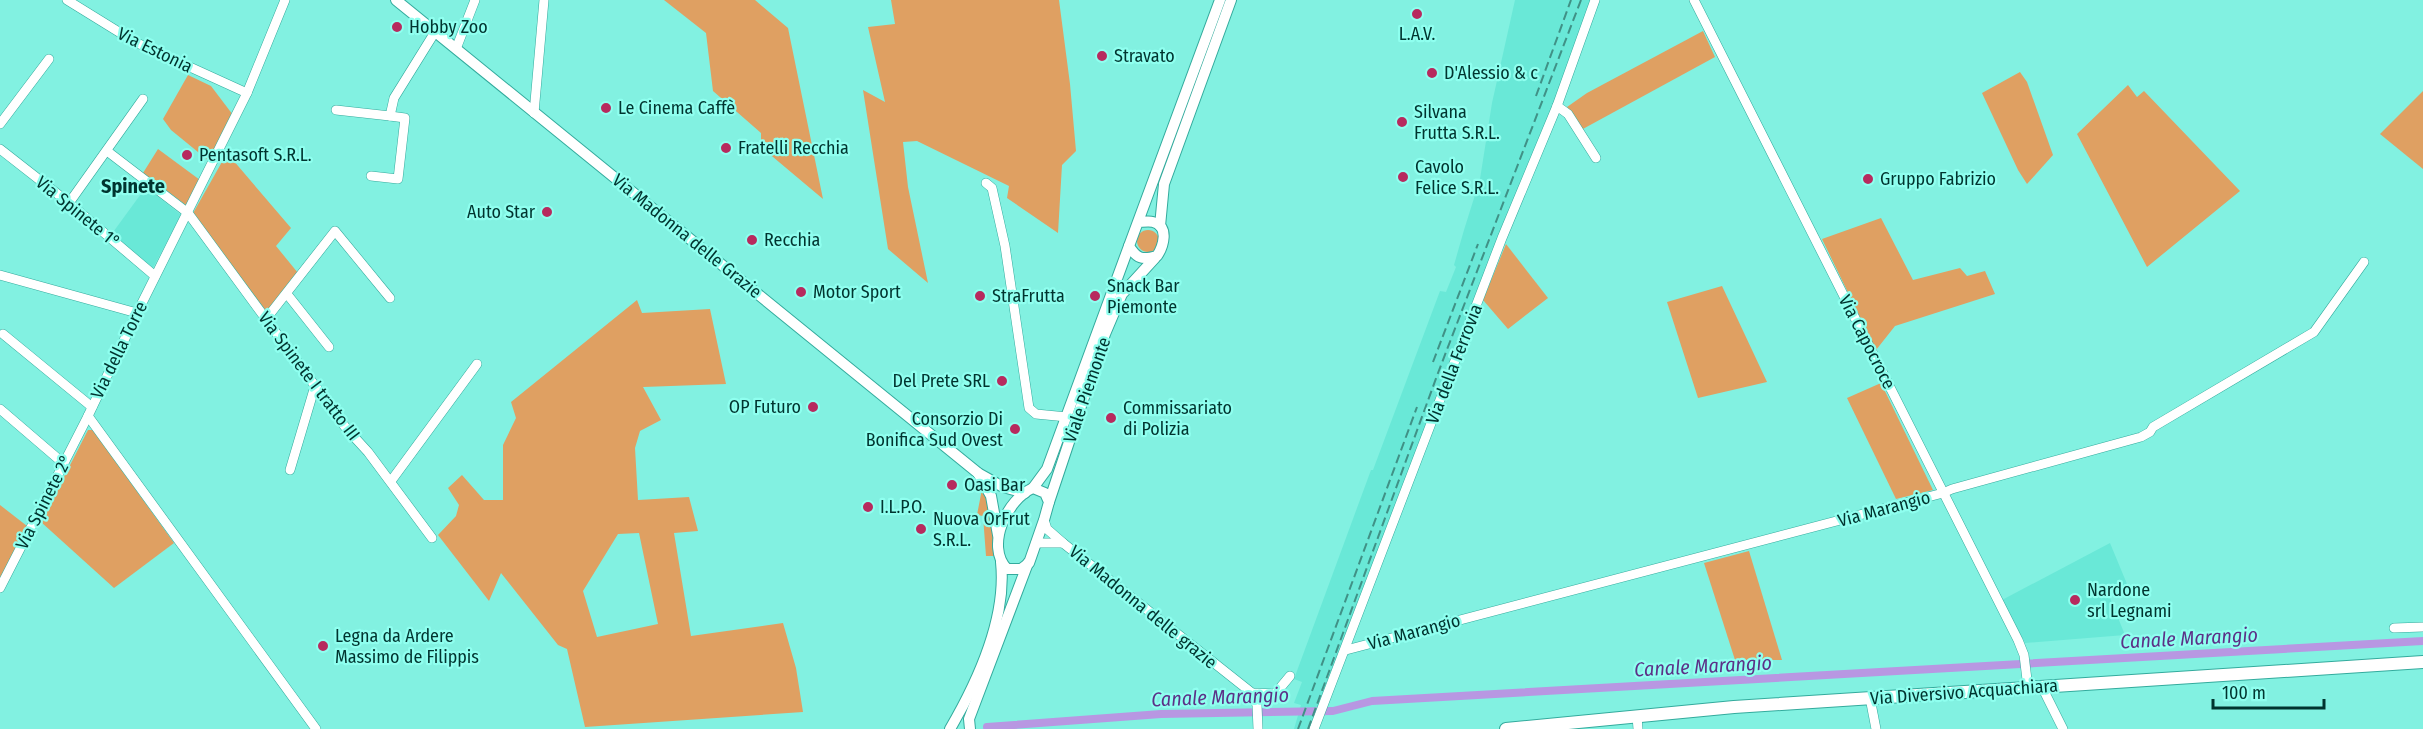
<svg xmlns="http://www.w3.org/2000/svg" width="2423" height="729" viewBox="0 0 2423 729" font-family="'Fira Sans Condensed',sans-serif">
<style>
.built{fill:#69e8d7}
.green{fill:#dfa062;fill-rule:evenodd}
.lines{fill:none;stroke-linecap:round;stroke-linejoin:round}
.canal{stroke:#b897e2;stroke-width:8}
.minor-casing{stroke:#33ab9d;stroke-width:10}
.tertiary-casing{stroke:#33ab9d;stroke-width:12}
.secondary-casing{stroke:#33ab9d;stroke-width:14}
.minor{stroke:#fff;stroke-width:9}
.tertiary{stroke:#fff;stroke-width:10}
.secondary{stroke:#fff;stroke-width:12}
.rail{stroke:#409186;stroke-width:2;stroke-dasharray:9 4.5;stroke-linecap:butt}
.poi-dot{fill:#b72a5e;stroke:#8fffef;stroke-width:2}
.labels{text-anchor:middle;stroke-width:4.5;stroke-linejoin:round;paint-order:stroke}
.poi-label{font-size:18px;fill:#00342f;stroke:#8fffef;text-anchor:start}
.street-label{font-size:18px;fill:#00342f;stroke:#8fffef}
.neighbourhood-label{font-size:20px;font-weight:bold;fill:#00342f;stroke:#8fffef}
.water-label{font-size:20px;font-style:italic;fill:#5c3187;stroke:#8fffef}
</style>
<rect width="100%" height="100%" fill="#82f1e1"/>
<!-- built -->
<g class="built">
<polygon points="1515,0 1593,0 1313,729 1294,729 1301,705 1294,703 1302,682 1294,679 1371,470 1373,470 1440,291 1446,292 1456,267 1454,265 1464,230 1480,179 1492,103"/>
<polygon points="146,187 181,215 153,268 111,235"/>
<polygon points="2110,543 2127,584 2108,593 2125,635 2025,643 2002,600"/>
</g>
<!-- green -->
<g class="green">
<polygon points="664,0 755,0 788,28 823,199 761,147 761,133 713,91 706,33"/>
<polygon points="891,0 1059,0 1070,84 1076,151 1062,165 1058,233 1007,198 1009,186 917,141 903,142 908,187 928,283 888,249 863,90 885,102 868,27 895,24"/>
<polygon points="1703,31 1715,57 1581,130 1567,107 1587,93"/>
<polygon points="2020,72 2027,82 2053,155 2027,184 2018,170 1982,93"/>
<polygon points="188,75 211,86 233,115 209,161 171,130 163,119"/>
<polygon points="2128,85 2137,97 2144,91 2240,191 2147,267 2077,134"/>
<polygon points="2423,91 2423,169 2380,134"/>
<polygon points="158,149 200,180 187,206 143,173"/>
<polygon points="227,153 291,228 276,246 298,273 267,312 192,215"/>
<polygon points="1881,218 1913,280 1960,268 1967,276 1985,271 1995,294 1895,326 1876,350 1822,239"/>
<circle cx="1148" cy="241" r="11"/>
<polygon points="1506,244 1548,298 1508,329 1483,300"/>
<polygon points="1722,286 1767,382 1698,398 1667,302"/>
<path d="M 637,300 L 642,313 L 710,309 L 726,384 L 643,387 L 661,420 L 640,431 L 635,448 L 638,500 L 689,497 L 698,531 L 674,533 L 691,636 L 783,623 L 796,668 L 803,712 L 585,727 L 567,649 L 558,645 L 501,573 L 489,601 L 438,535 L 456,516 L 459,505 L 448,488 L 462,475 L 484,500 L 503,500 L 503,445 L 516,418 L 511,402 ZM 639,533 L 658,624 L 597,637 L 583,591 L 618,534 Z"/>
<polygon points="1881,383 1933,490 1896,499 1847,398"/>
<polygon points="88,430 93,430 174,543 114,588 41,522"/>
<polygon points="982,489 990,502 995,556 986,556 983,516 977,515"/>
<polygon points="0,505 27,526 0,582"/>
<polygon points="1749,551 1782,660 1735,660 1704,563"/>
</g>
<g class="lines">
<!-- canal -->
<polyline class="canal" points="987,727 1161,714 1333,711 1372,701 2423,641"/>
<!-- minor casing -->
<g class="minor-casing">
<g id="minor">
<polyline points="67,0 135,42 247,93"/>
<polyline points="1694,0 2018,640 2024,655 2028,688"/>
<polyline points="456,49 475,0"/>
<polyline points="1557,106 1568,114 1596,158"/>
<polyline points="336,110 390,116 394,98 435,32"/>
<polyline points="534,113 544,0"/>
<polyline points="0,124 49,59"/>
<polyline points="0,149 69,203 155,276"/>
<polyline points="107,151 188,213 346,428 368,452 432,538"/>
<polyline points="371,176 398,179 405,118 390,116"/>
<polyline points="986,183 992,188 1005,246 1029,408 1036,414 1067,417"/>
<polyline points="69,203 143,99"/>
<polyline points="0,275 137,313"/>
<polyline points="287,294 329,347"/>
<polyline points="266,319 335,231 390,298"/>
<polyline points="3,334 92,407"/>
<polyline points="0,409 63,463"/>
<polyline points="88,416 316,729"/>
<polyline points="290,470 315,386"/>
<polyline points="391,481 477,364"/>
<polyline points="1044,520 1047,529 1063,543 1252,693 1275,694 1290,676"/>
<polyline points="1036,543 1063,543"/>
<polyline points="0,588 88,416 137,313 247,93 285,0"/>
<polyline points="2394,628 2423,627"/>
<polyline points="1346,650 1943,493 1952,489 2141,437 2150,432 2153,427 2314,332 2364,262"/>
<polyline points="2042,687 2063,729"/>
<polyline points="1252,693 1257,705 1258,729"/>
<polyline points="1870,698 1876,729"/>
<polyline points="1637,716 1638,729"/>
<polyline points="1314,729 1502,238 1557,106 1595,0"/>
</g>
</g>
<!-- tertiary casing -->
<g class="tertiary-casing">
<g id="tertiary">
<polyline points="396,0 978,473 1003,487 1025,493"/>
<path d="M 1138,222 C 1142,222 1149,221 1153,222 C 1170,226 1163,247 1157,256 C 1142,260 1137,259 1129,246 L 1220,0"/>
<polyline points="1160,226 1164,184 1231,0"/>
<polyline points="978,473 991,496 998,535"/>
<polyline points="1033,488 1047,469 1129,246"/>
<path d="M 1033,488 L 1045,493 L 1049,502 L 1044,520 L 1029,563 L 1021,569 L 1007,569 C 985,546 1007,499 1033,488 Z"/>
<polyline points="1049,502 1105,334 1122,294 1155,258"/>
<path d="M 950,729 C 978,681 1007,618 1001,562"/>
<polyline points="970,729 969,719 1028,563"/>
</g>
</g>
<!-- secondary casing -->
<g class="secondary-casing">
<polyline id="secondary" points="1506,729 1734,707 2423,662"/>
</g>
<!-- minor -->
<use href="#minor" class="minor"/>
<!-- tertiary -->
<use href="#tertiary" class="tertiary"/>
<!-- secondary -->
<use href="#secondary" class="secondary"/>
<!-- rail -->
<g class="rail">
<polyline points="1536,96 1571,0"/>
<polyline points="1433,362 1478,244"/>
<polyline points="1298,729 1417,407"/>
<polyline points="1308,729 1438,373 1581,0"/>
</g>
</g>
<!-- markers -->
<g class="poi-dot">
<circle cx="1417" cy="14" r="6"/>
<circle cx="397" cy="27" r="6"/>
<circle cx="1102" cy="56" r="6"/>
<circle cx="1432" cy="73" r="6"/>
<circle cx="606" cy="108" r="6"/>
<circle cx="1402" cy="122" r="6"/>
<circle cx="726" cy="148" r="6"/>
<circle cx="187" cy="155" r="6"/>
<circle cx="1403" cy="177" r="6"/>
<circle cx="1868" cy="179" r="6"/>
<circle cx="547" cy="212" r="6"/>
<circle cx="752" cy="240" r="6"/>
<circle cx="801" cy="292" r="6"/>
<circle cx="980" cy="296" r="6"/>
<circle cx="1095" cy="296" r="6"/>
<circle cx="1002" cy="381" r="6"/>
<circle cx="813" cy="407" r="6"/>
<circle cx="1111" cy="418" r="6"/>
<circle cx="1015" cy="429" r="6"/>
<circle cx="952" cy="485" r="6"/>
<circle cx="868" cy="507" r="6"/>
<circle cx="921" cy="529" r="6"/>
<circle cx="2075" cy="600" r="6"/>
<circle cx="323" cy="646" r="6"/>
</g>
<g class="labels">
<!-- poi labels -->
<g class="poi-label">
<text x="409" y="33">Hobby Zoo</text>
<text x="1417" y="40" text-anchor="middle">L.A.V.</text>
<text x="1114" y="62">Stravato</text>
<text x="1444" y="79">D'Alessio &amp; c</text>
<text x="618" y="114">Le Cinema Caffè</text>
<text x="1414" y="118">Silvana<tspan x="1414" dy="21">Frutta S.R.L.</tspan></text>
<text x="738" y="154">Fratelli Recchia</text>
<text x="199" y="161">Pentasoft S.R.L.</text>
<text x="1415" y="173">Cavolo<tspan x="1415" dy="21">Felice S.R.L.</tspan></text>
<text x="1880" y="185">Gruppo Fabrizio</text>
<text x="535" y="218" text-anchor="end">Auto Star</text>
<text x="764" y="246">Recchia</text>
<text x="1107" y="292">Snack Bar<tspan x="1107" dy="21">Piemonte</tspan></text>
<text x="813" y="298">Motor Sport</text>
<text x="992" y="302">StraFrutta</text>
<text x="990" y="387" text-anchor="end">Del Prete SRL</text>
<text x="801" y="413" text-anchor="end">OP Futuro</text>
<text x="1123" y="414">Commissariato<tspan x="1123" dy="21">di Polizia</tspan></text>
<text x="1003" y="425" text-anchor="end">Consorzio Di<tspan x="1003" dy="21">Bonifica Sud Ovest</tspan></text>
<text x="964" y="491">Oasi Bar</text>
<text x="880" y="513">I.L.P.O.</text>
<text x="933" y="525">Nuova OrFrut<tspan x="933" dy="21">S.R.L.</tspan></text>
<text x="2087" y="596">Nardone<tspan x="2087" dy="21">srl Legnami</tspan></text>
<text x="335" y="642">Legna da Ardere<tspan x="335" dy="21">Massimo de Filippis</tspan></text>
</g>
<!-- street labels -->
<g class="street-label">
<text transform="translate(155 50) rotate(26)" y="6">Via Estonia</text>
<text transform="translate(78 212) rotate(39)" y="6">Via Spinete 1°</text>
<text transform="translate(687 236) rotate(39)" y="6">Via Madonna delle Grazie</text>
<text transform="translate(1867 342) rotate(63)" y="6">Via Capocroce</text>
<text transform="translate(119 350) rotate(-64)" y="6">Via della Torre</text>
<text transform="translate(1454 364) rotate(-69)" y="6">Via della Ferrovia</text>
<text transform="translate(309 376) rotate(53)" y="6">Via Spinete I tratto III</text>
<text transform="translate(1087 390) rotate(-71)" y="6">Viale Piemonte</text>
<text transform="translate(44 502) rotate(-63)" y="6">Via Spinete 2°</text>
<text transform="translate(1884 509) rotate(-15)" y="6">Via Marangio</text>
<text transform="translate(1143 607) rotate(39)" y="6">Via Madonna delle grazie</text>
<text transform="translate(1414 632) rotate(-15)" y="6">Via Marangio</text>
<text transform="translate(1964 692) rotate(-4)" y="6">Via Diversivo Acquachiara</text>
</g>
<!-- neighbourhood labels -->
<g class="neighbourhood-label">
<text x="133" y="193">Spinete</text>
</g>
<!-- water labels -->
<g class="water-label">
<text transform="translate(2189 638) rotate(-3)" y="7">Canale Marangio</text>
<text transform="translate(1703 666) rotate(-3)" y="7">Canale Marangio</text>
<text transform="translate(1220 697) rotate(-2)" y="7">Canale Marangio</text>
</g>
</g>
<!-- scale -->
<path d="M2213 699v9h111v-9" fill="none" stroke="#00342f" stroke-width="3"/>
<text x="2222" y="699" font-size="18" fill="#00342f" stroke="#8fffef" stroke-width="4.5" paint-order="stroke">100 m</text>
</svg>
